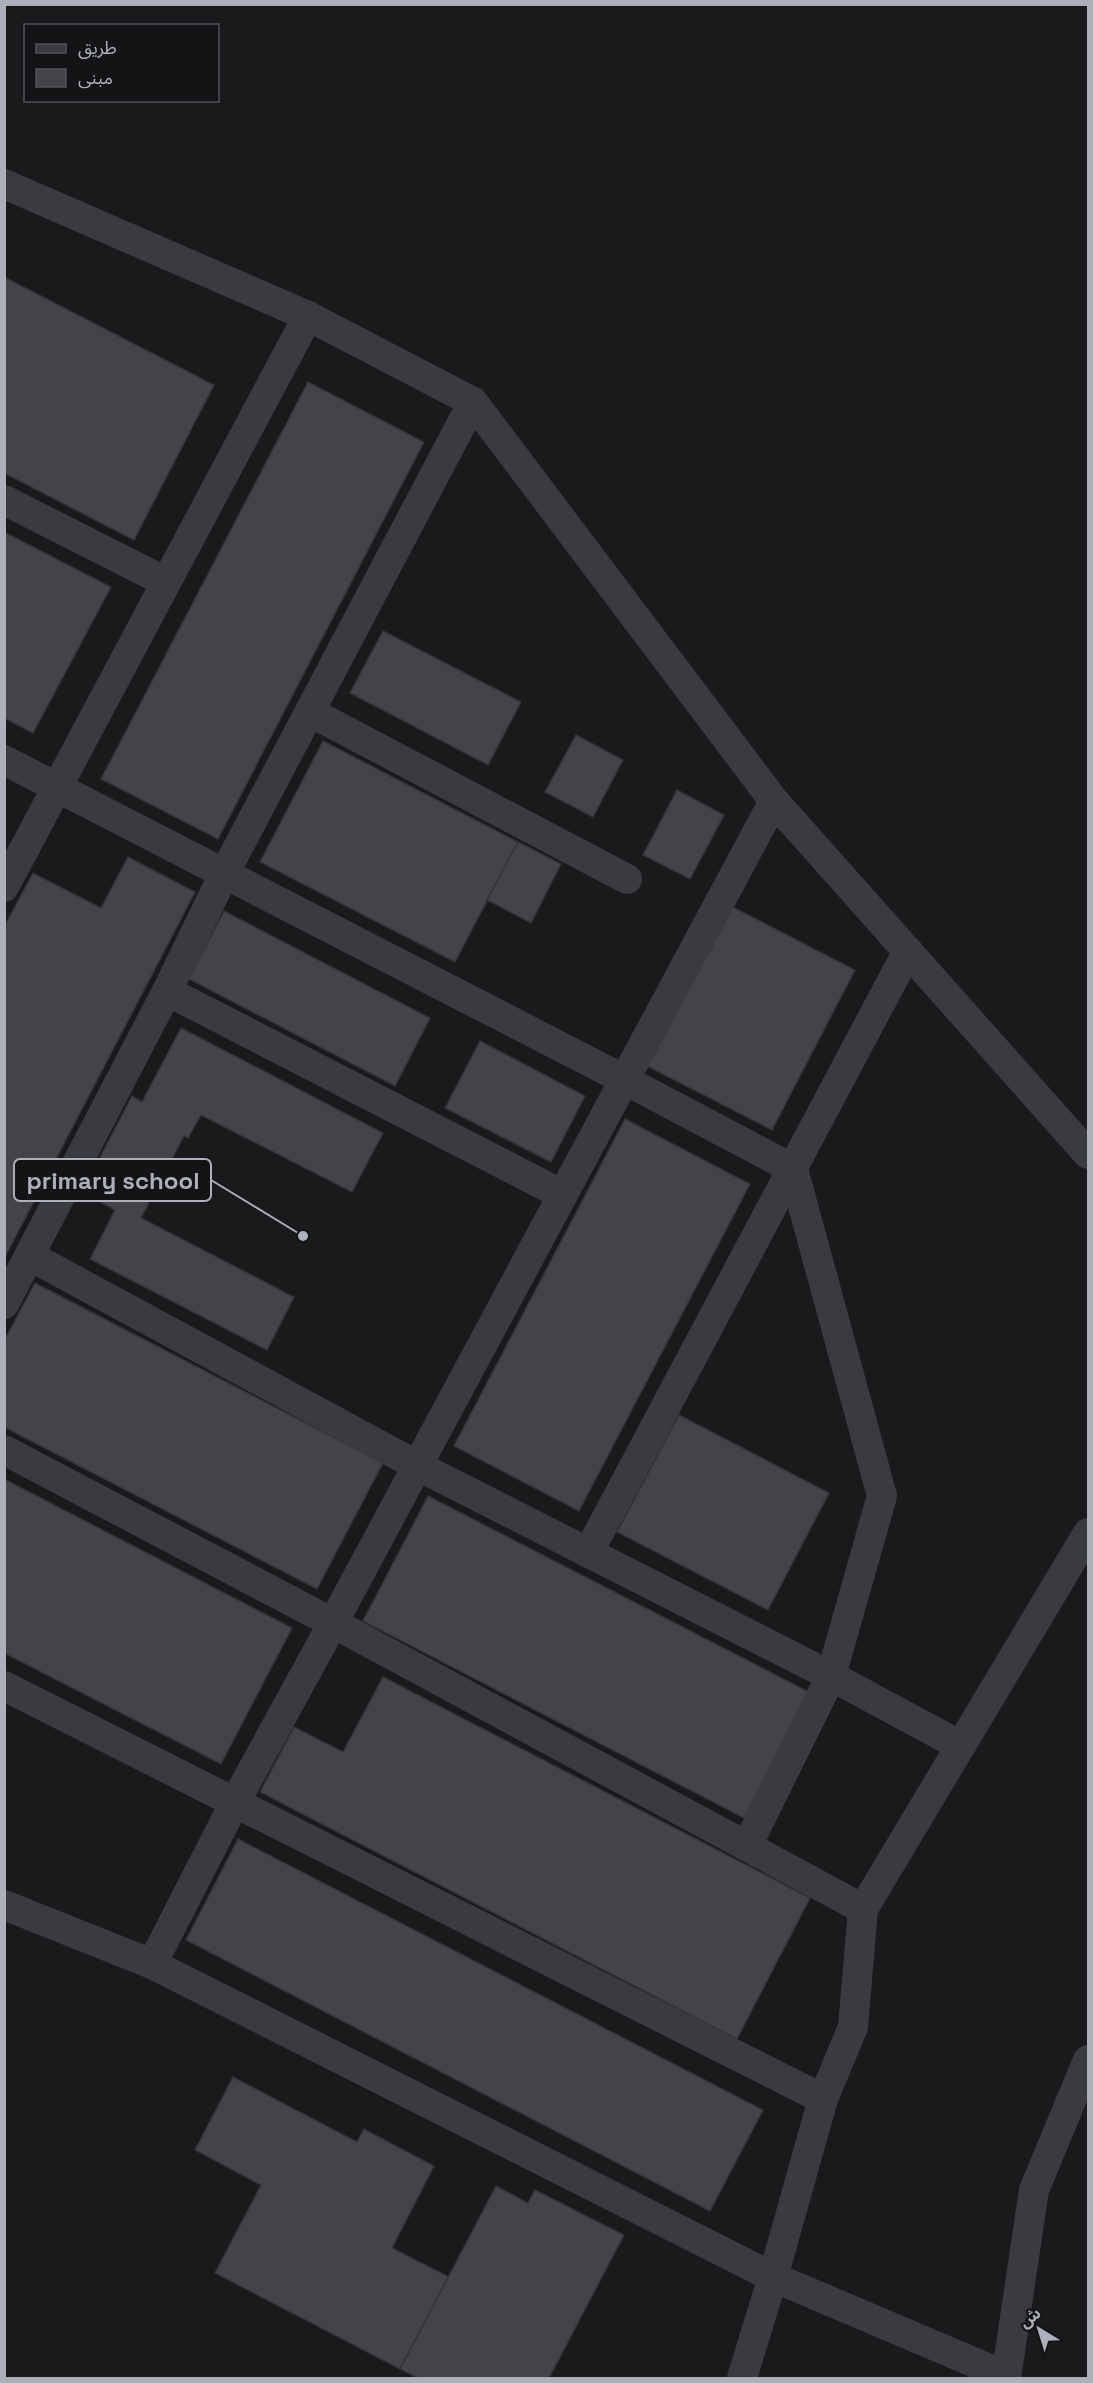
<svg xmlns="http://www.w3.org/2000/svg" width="1093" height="2383" viewBox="0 0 1093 2383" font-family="'Space Grotesk','Noto Sans Arabic',sans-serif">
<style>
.building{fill:#444448;stroke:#343337;stroke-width:1.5}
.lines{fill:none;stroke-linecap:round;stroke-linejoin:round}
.street{stroke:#3a3b40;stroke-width:30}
.leader{fill:none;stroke:#acb0bb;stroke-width:2}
.callout-dot{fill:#acb0bb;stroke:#141417;stroke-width:2}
.callout{fill:#141417;stroke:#acb0bb;stroke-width:2}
.callout-label{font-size:24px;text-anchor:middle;font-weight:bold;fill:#acb0bb}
</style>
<rect width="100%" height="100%" fill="#1a191c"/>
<!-- building -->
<g class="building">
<polygon points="4,277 214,385 134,540 4,473"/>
<polygon points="308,382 424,442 218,839 101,779"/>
<polygon points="4,532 111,587 33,733 4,718"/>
<polygon points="383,631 521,702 488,765 350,693"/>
<polygon points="576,735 623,760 593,817 545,792"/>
<polygon points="323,741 518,842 455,962 260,862"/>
<polygon points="677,790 724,815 690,879 643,855"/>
<polygon points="518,842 561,864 531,923 487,900"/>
<polygon points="128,857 195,892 4,1259 4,927 33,873 101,908"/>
<polygon points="727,904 855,970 772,1130 643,1064"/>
<polygon points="224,911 430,1018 395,1086 189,979"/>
<polygon points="181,1028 383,1133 352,1192 201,1115 188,1138 184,1136 141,1218 294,1297 267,1350 90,1259 115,1210 82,1192 132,1096 142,1102"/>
<polygon points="480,1041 585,1096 551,1162 445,1108"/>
<polygon points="625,1119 750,1184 579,1511 454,1446"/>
<polygon points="35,1283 383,1463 317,1589 4,1427 4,1341"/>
<polygon points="679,1415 829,1493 768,1610 617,1532"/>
<polygon points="4,1479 292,1628 221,1764 4,1653"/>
<polygon points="428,1496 809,1692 744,1818 363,1621"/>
<polygon points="383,1677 810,1898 737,2039 260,1792 294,1727 343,1752"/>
<polygon points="238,1839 763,2110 710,2211 186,1940"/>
<polygon points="233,2077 357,2142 364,2129 434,2166 392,2248 449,2277 400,2369 215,2273 261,2185 195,2150"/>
<polygon points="496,2186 528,2203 535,2190 624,2235 549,2378 418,2378 400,2369"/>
</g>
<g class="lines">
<!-- street -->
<g class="street">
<polyline points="4,184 308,316 473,402 774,801 1088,1154"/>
<polyline points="4,500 166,582"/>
<polyline points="310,712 627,879"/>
<polyline points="4,760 625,1080 793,1169 882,1496 831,1676 747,1846"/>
<polyline points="4,887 308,316"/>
<polyline points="167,991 563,1195"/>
<polyline points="30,1256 418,1466 831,1676 961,1746"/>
<polyline points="4,1304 167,991 224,874 473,402"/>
<polyline points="4,1450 333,1623 863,1909"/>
<polyline points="588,1553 908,951"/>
<polyline points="4,1686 823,2099"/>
<polyline points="4,1905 152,1964 773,2277 1006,2376"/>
<polyline points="152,1964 235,1802 333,1623 774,801"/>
<polyline points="742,2378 773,2277 823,2099 853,2027 863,1909 1088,1533"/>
<polyline points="1006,2378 1034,2190 1088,2060"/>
</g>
</g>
<!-- callouts -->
<path class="leader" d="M303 1236L211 1180"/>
<circle class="callout-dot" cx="303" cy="1236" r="6"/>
<rect class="callout" x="14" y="1159" width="197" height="42" rx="6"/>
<g class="callout-label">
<text x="113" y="1189">primary school</text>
</g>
<!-- border -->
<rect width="1093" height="2383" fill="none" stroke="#acb0bb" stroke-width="12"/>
<!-- legend -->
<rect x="24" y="24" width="195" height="78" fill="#141417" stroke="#515259" stroke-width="1.5"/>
<rect x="36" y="44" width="30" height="9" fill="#3a3b40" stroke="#515259" stroke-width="1.5"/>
<text x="78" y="54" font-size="18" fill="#acb0bb">طريق</text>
<rect x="36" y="69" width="30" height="18" fill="#444448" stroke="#515259" stroke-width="1.5"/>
<text x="78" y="84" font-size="18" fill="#acb0bb">مبنى</text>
<!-- north arrow -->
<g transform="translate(1039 2329) rotate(322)" stroke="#141417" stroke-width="4.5" paint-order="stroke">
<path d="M0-4.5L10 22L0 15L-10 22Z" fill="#acb0bb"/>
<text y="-9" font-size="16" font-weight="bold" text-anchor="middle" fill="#acb0bb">ش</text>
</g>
</svg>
